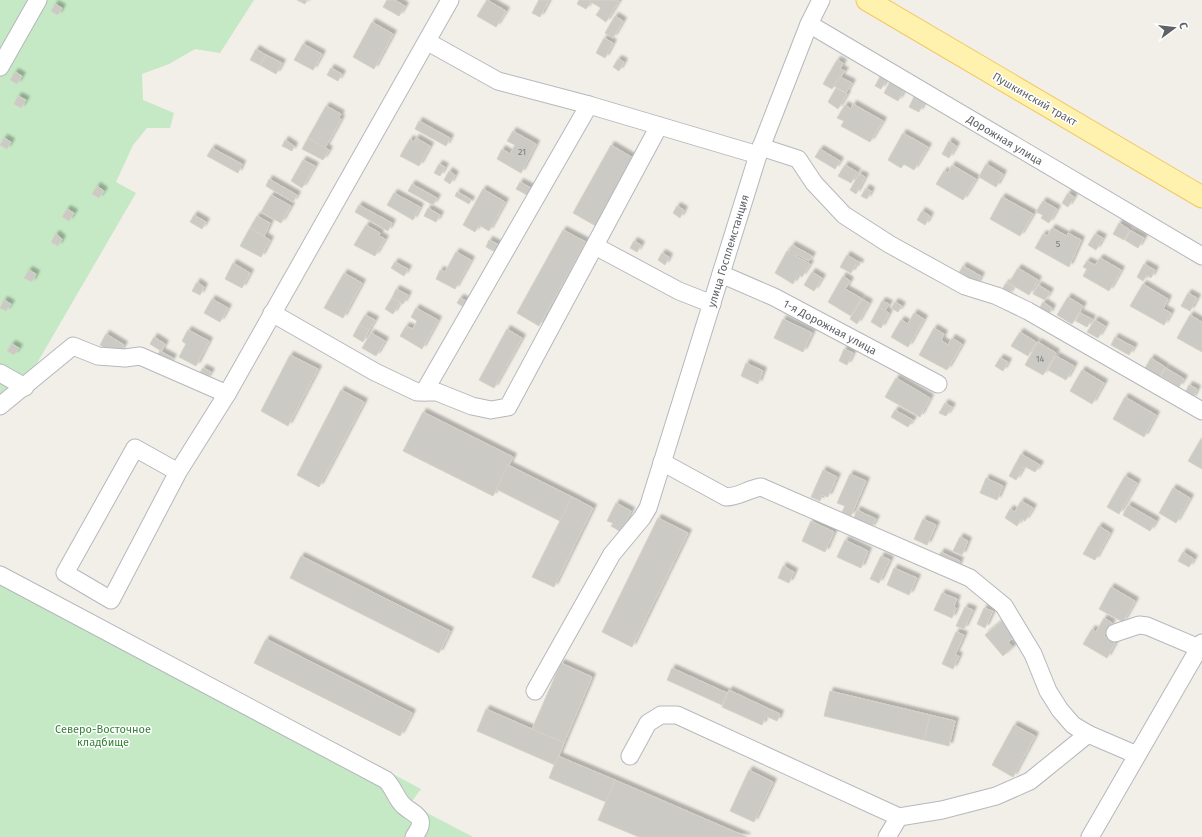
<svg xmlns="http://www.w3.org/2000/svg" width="1202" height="837" viewBox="0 0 1202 837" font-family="'Fira Sans',sans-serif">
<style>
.green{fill:#c5e8c5}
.building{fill:#cccac5;stroke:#d6d1c6;filter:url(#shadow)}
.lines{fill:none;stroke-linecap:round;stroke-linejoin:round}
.minor-casing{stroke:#b5b8bc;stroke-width:19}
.major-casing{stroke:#f2c960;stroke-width:23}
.minor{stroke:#fff;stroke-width:17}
.major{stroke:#fff2af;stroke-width:21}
.labels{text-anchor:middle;stroke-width:3;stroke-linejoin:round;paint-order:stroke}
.number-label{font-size:9px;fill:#7a7d7f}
.street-label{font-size:11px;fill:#5f6368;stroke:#fff}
.park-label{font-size:11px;fill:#348238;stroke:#fff}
</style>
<defs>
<filter id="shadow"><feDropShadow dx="3.5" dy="-3.5" stdDeviation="1" flood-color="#0004"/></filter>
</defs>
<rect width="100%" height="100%" fill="#f1efe8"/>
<!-- green -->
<g class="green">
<polygon points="0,0 254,0 220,53 195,49 169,64 142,74 143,100 174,113 170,128 147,128 133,145 116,182 136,193 26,382 0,401"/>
<polygon points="0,565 421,789 410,804 473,837 0,837"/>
</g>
<!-- building -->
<g class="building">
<polygon points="297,0 307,0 305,4"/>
<polygon points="387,0 395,0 405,6 399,16 383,7"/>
<polygon points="487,0 506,11 496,27 477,16"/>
<polygon points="539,0 549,0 540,17 532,13"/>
<polygon points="579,0 618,0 619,1 606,22 596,15 601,8 591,2 586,9 577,4"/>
<polygon points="55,4 62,8 58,15 51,11"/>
<polygon points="615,16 623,21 613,38 605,33"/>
<polygon points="372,22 393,34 374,69 353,57"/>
<polygon points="604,38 613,43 605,58 596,53"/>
<polygon points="303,44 322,54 313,70 294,60"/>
<polygon points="256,49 266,55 260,65 250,60"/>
<polygon points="266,55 282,63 276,74 260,65"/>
<polygon points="618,59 624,62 619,71 613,67"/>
<polygon points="837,60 843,63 840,69 845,71 832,89 823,84"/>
<polygon points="331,68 342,74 338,81 327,75"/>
<polygon points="15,72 22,76 17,84 10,80"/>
<polygon points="881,75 887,79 881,89 875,86"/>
<polygon points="840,77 852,83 846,93 834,86"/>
<polygon points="891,80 905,89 898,101 884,93"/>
<polygon points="836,88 847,94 838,109 828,102"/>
<polygon points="915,95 925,100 919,112 909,107"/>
<polygon points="18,96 26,100 21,108 14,104"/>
<polygon points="853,104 883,121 870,142 841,126 844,121 837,118 845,105 851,109"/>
<polygon points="326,106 341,114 339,117 341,119 325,148 308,138"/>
<polygon points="419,121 450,138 446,146 415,129"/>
<polygon points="513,131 536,144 521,173 497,159 502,149 510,154 515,145 507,141"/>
<polygon points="903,133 928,147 914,170 904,164 901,168 888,160"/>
<polygon points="4,138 11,142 7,149 0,145"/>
<polygon points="308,138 329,150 323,160 302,149"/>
<polygon points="416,138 430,146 419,166 400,156 410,139 414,142"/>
<polygon points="285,140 294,146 292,151 282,146"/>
<polygon points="949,141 956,146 949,158 942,154"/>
<polygon points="611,145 633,158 596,226 573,213"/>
<polygon points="212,148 242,164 238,173 207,156"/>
<polygon points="820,149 840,161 835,169 815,157"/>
<polygon points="303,160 315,166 302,188 291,181"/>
<polygon points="439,164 445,167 440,176 434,173"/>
<polygon points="986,164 1003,174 996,187 979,177"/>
<polygon points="845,165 857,172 851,183 838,176"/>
<polygon points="952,165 976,179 963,200 936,184 944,171 948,173"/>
<polygon points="449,171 455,175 450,184 444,180"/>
<polygon points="859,174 865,177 856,194 850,190"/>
<polygon points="269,179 297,195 293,202 266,186"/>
<polygon points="520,182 531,188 527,195 516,189"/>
<polygon points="412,184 437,198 433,205 408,191"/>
<polygon points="97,186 104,191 99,198 92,194"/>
<polygon points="866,188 871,191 867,199 861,196"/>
<polygon points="483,189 505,202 489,231 479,225 475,232 463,225"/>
<polygon points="457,192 471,200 469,204 455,196"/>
<polygon points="394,193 420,207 413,220 387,205"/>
<polygon points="1068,193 1074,197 1068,207 1062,203"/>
<polygon points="271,195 291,206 281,223 261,212"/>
<polygon points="1002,197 1033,214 1020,236 990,219"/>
<polygon points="1043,201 1057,209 1049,223 1041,218 1043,215 1036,212"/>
<polygon points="359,205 392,223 388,231 355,212"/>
<polygon points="677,206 684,210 680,218 673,213"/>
<polygon points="428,208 440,215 436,222 424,216"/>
<polygon points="67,209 74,213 69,221 62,217"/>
<polygon points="922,211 930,216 925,225 917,220"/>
<polygon points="194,215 206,222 202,229 190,222"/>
<polygon points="257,216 270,223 264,236 250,228"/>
<polygon points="1119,223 1130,230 1124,240 1113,234"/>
<polygon points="366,225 380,233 379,236 385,239 375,256 354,245"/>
<polygon points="250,228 270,240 261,257 240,246"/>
<polygon points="1052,228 1067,236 1068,233 1081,240 1069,267 1035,248 1043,234 1047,236"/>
<polygon points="563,230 586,242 539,326 517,313"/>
<polygon points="1131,231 1144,238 1138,248 1125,240"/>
<polygon points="56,234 62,239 58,246 51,242"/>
<polygon points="1095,234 1103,238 1096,250 1088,245"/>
<polygon points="489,240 503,247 499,254 486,247"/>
<polygon points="634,241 641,245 637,252 630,248"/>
<polygon points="792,245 812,256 809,261 789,250"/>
<polygon points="787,251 810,264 802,277 798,274 793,284 775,273"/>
<polygon points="456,252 471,260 455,289 436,279 440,270 445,272"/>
<polygon points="662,253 669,257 665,265 658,260"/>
<polygon points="847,255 860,263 859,266 856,264 851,273 840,267"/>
<polygon points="1100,258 1121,270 1109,291 1083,276 1087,269 1083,267 1087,261 1095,265"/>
<polygon points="395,262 408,269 404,276 391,268"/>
<polygon points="233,263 250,273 242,288 225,279"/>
<polygon points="1144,264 1155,270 1151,278 1147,275 1143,281 1137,277"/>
<polygon points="963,266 981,276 975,287 957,276"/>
<polygon points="1018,268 1038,280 1029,295 1009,283"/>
<polygon points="29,270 36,274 32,282 24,278"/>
<polygon points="812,272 822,278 814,291 804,285"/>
<polygon points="344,273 362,283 343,318 324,308"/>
<polygon points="843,276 850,281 845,289 861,298 851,316 828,302"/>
<polygon points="197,282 204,287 200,295 192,291"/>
<polygon points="1006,283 1013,287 1008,295 1001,291"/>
<polygon points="1143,284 1168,299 1163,309 1171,313 1164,325 1130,306"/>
<polygon points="1038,285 1050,292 1045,300 1033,294"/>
<polygon points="396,289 408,295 403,304 392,298"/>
<polygon points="1188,293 1197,298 1190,311 1181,306"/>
<polygon points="1068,297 1083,306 1072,324 1057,315"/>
<polygon points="392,298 400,302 393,314 385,309"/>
<polygon points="460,298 470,303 467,309 457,303"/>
<polygon points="212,299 228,308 220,322 204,313"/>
<polygon points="862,299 869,303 857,324 850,319"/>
<polygon points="4,300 11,304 6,311 0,308"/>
<polygon points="882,301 889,304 885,311 879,307"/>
<polygon points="895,302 902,306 898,312 891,308"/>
<polygon points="1043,302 1052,308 1049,314 1039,309"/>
<polygon points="879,307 889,313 881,328 871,322"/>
<polygon points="416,308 438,320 422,349 400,336 406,326 413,329 417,321 411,317"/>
<polygon points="914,313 924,319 908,347 891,337 901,320 908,324"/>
<polygon points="1080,313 1092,319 1087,327 1076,321"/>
<polygon points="365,315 375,320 369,330 359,325"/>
<polygon points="1190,315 1202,322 1202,352 1177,338"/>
<polygon points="783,319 812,333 803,352 774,338"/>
<polygon points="1095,320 1105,326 1098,338 1087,332"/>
<polygon points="359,325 369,330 363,342 353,336"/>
<polygon points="934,328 944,334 941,340 948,345 952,338 962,344 947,370 919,355"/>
<polygon points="507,329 522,338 494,388 479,380"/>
<polygon points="188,330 209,341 196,366 179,357 186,344 182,341"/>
<polygon points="1020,332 1036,342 1028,356 1011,346"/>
<polygon points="371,333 385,341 376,356 362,348"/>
<polygon points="106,334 124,345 118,356 100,345"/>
<polygon points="154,337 165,344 161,351 150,344"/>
<polygon points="1115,337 1134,347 1129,355 1111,345"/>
<polygon points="1038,342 1056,353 1043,375 1025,365"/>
<polygon points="12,344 19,348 14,355 7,351"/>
<polygon points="844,349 853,353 847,365 839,361"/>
<polygon points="160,351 173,358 167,367 155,360"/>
<polygon points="290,355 318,369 288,426 261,411"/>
<polygon points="1056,356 1074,366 1066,380 1048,370"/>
<polygon points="1000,358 1008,362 1003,371 995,366"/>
<polygon points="1151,358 1165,367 1159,378 1144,370"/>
<polygon points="746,363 763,371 758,384 741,376"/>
<polygon points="203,368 211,372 206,380 198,376"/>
<polygon points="1166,368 1184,379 1179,387 1161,376"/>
<polygon points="1082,370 1104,383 1092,404 1070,391"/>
<polygon points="896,378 930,398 920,417 885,397"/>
<polygon points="1189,385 1197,389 1192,399 1184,395"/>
<polygon points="341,390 364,402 319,487 297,475"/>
<polygon points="1125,397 1156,415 1144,437 1113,419"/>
<polygon points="945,403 952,407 946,416 939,413"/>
<polygon points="895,410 913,420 908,427 891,417"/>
<polygon points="423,412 513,457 493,496 403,451"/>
<polygon points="1201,439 1202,440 1202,469 1188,461"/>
<polygon points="1021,454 1040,465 1035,472 1024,466 1016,480 1009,476"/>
<polygon points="508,465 572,497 560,521 496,489"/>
<polygon points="823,470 837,477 828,497 822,495 820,501 811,497"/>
<polygon points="850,474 866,481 851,516 842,512 845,506 837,503"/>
<polygon points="1125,476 1137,483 1119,514 1107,507"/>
<polygon points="986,478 1003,486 997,500 980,493"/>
<polygon points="1173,488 1190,498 1176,523 1159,513"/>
<polygon points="572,497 593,508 554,587 532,577"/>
<polygon points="1021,501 1033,508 1025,521 1021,519 1017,526 1005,518 1010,509 1015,512"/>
<polygon points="616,503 631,511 621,532 611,526 613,523 607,521"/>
<polygon points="1128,505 1156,521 1150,531 1123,515"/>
<polygon points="857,510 876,519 871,528 853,520"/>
<polygon points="658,518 688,533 632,647 602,632"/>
<polygon points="923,519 936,525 927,545 914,539"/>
<polygon points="811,521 834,532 825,552 802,541"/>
<polygon points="1099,526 1110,533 1095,560 1083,554"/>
<polygon points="960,537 968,541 962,555 953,551"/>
<polygon points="845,540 868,551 861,568 837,557"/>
<polygon points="941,552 960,561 957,568 937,560"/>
<polygon points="1183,552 1194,559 1189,567 1178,561"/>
<polygon points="301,556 450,631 439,653 290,578"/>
<polygon points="881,556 890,560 879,583 870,579"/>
<polygon points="783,566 794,572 789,583 778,578"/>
<polygon points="894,568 917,578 909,595 887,585"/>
<polygon points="1111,587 1135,601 1123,622 1099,609"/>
<polygon points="942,593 957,599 954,606 956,608 952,618 934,610"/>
<polygon points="965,607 973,610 964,629 956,626"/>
<polygon points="984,608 993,611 985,628 977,624"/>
<polygon points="1104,618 1112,623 1104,636 1115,643 1107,658 1083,644 1092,629 1096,632"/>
<polygon points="1002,621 1015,637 1008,642 1013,647 1003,656 985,635"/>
<polygon points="956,632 964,635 955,655 959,656 953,669 942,664"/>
<polygon points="266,639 412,713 400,736 254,663"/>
<polygon points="561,663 592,677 564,743 532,729"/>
<polygon points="672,668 727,693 722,705 667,680"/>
<polygon points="729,690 780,714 777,721 766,716 762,725 722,707"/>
<polygon points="830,691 930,715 924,740 824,716"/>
<polygon points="486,709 564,743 555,765 477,731"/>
<polygon points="930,715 955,721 949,746 924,740"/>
<polygon points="1014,725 1035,736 1013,777 992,765"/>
<polygon points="558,756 615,780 606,802 549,778"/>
<polygon points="749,770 773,782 754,822 730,811"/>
<polygon points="615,780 747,837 639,837 598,820"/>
</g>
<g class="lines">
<!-- minor casing -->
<g class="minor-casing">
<g id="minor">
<polyline points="809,24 1202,256"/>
<polyline points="428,42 498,81 589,105 758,155"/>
<polyline points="0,67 38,0"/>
<polyline points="761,147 798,159 814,183 844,215 889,244 965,286 997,296 1028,311 1202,411"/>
<polyline points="595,246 679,291 712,304"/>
<polyline points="721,274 774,297 938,384"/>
<polyline points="272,313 375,372 417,392 437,392 472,406 491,410 508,407 659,126"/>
<polyline points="0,373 25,387"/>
<polyline points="424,392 589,105"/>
<polyline points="0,406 73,346 98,356 125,358 140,356 227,394"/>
<path d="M 662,462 L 726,497 C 739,497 748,489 761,487 L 970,578 L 1004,606 L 1033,654 L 1048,691 L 1060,710 L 1073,725 L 1088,734 L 1137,755"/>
<polyline points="178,472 135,448 65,573 111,600 178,472 227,394 450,0"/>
<path d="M 0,575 L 386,780 C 394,788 396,799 404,806 C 408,810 418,814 420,820 C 422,826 417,832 414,837"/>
<polyline points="1115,633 1139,625 1147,626 1199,648"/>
<polyline points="535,691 612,554 642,518 648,508 758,155 809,24 821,0"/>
<polyline points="630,756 648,723 661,715 677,715 899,817"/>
<polyline points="887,837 899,817 942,810 996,796 1030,781 1088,734"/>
<polyline points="1090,837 1202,643"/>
</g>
</g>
<!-- major casing -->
<g class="major-casing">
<polyline id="major" points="867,0 1202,197"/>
</g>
<!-- minor -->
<use href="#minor" class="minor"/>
<!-- major -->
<use href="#major" class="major"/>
</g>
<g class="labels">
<!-- number labels -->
<g class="number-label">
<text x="522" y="155">21</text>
<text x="1058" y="247">5</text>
<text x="1040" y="362">14</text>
</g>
<!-- street labels -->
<g class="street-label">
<text transform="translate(1035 99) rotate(30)" y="4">Пушкинский тракт</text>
<text transform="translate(1005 140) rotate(31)" y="4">Дорожная улица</text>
<text transform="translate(728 251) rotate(-73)" y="4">улица Госплемстанция</text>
<text transform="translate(830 327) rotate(28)" y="4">1-я Дорожная улица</text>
</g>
<!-- park labels -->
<g class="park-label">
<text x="103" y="733">Северо-Восточное<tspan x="103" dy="13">кладбище</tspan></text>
</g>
</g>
<!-- north arrow -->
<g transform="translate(1174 28) rotate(75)" stroke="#ffffff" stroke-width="3" paint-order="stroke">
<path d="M0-3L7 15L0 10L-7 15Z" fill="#5f6368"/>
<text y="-6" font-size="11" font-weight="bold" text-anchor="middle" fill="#5f6368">С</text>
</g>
</svg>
